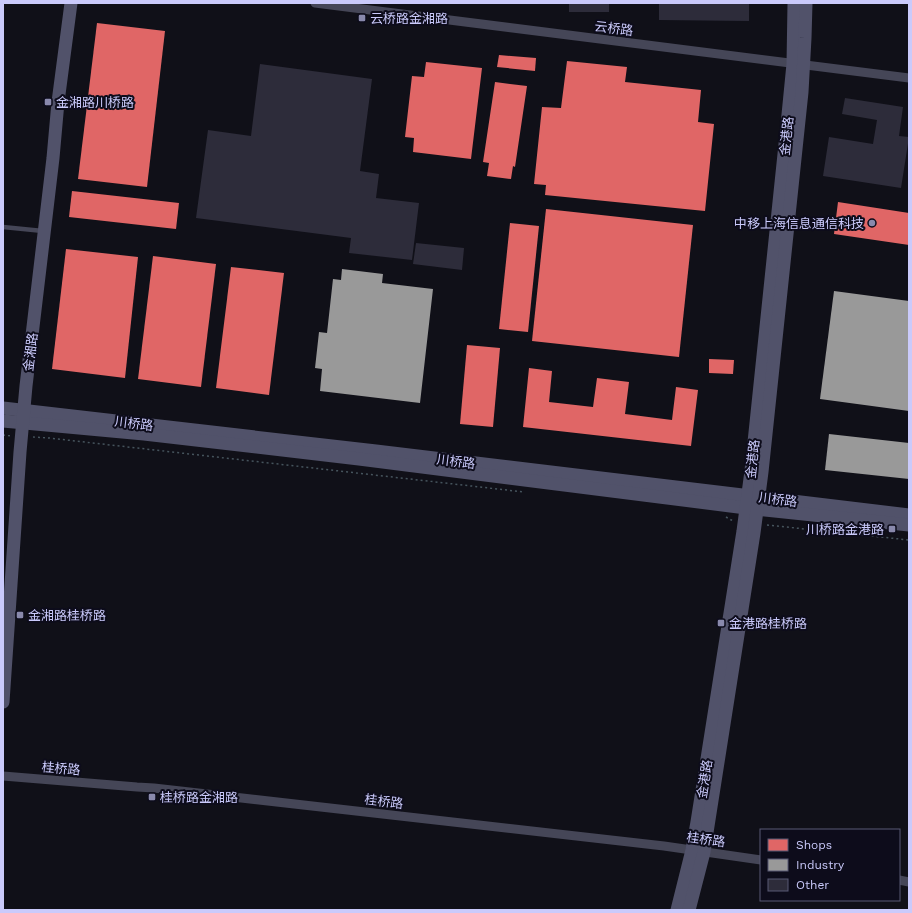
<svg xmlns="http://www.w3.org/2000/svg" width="912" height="913" viewBox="0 0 912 913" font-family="'Work Sans','Noto Sans SC',sans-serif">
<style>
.shops{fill:#e06666}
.industry{fill:#999}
.building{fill:#2d2c3a}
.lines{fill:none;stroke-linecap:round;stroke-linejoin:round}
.path{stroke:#46545d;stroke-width:1.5;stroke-dasharray:2 3;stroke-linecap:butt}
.lane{stroke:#454657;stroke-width:4.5}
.street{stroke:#454657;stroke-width:9}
.secondary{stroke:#51526a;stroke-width:13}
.poi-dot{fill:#8989ac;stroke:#0d0c1b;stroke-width:1.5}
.labels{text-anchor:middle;stroke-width:4;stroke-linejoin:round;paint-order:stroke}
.poi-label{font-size:13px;fill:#cacafb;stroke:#0d0c1b;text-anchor:start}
.street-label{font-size:13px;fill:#cacafb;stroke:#0d0c1b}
</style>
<rect width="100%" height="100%" fill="#101018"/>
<!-- shops -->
<g class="shops">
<polygon points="97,23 165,31 147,187 78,179"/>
<polygon points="499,55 536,58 535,71 497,67"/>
<polygon points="567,61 627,67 625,82 701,90 698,122 714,124 705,211 545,195 546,185 534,184 542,107 561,108"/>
<polygon points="426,62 482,68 471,159 413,152 414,138 405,137 412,76 424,77"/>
<polygon points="495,82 527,86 515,167 513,166 511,179 487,176 489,163 483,162"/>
<polygon points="72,191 179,203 176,229 69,217"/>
<polygon points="838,202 909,213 909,245 834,234"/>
<polygon points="546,209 693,225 679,357 532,341"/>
<polygon points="510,223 539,226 528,332 499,329"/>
<polygon points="66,249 138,257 125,378 52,369"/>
<polygon points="153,256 216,264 201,387 138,379"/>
<polygon points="231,267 284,273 269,395 216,388"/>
<polygon points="467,345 500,348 493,427 460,424"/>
<polygon points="709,359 734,360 733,374 709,373"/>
<polygon points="529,368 552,371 549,402 593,407 597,378 629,382 625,414 672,420 676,387 698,390 691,446 523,427"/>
</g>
<!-- industry -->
<g class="industry">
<polygon points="342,269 383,274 382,283 433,289 420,403 320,391 322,369 315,368 319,332 327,333 333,279 341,280"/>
<polygon points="834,291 909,301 909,411 820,399"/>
<polygon points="829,434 909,443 909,479 825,470"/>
</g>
<!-- building -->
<g class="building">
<rect x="569" y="3" width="40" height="9"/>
<polygon points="659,3 749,3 749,21 659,20"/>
<polygon points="260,64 372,79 360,171 379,174 376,198 419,203 412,260 349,253 351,238 196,218 208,130 251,136"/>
<polygon points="845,98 903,107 899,136 909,137 901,188 823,176 829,137 873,144 877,120 842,114"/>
<polygon points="416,243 464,248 462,270 413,264"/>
</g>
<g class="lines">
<!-- path -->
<g class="path">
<polyline points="3,435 11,436"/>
<polyline points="33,437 49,438 524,492"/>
<polyline points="726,517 733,521"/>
<polyline points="767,525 909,540"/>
</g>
<!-- lane -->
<polyline class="lane" points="3,227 43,231"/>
<!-- street -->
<g class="street">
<polyline points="315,3 909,78"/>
<polyline points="3,776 137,787 154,788 664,846 761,860"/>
<polyline points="899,880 909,882"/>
</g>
<!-- secondary -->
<g class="secondary">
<polyline points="3,408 376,451 909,515"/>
<polyline points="3,421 144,434 359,459 746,508 909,525"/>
<polyline points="3,702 20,452 26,386 53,158 58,102 71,3"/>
<polyline points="677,910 692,850 697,822 743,531 751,471 786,135 793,64 794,3"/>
<polyline points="689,910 704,852 708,826 754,533 762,472 802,92 805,38 806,3"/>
</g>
</g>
<!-- markers -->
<g class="poi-dot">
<rect x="358" y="14" width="8" height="8" rx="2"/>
<rect x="44" y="98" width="8" height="8" rx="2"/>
<circle cx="872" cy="223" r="4"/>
<rect x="888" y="525" width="8" height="8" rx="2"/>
<rect x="16" y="611" width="8" height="8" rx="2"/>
<rect x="717" y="619" width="8" height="8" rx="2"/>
<rect x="148" y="793" width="8" height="8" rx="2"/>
</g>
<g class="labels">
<!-- poi labels -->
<g class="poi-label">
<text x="370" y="23">云桥路金湘路</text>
<text x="56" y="107">金湘路川桥路</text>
<text x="864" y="228" text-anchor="end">中移上海信息通信科技</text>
<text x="884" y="534" text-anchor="end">川桥路金港路</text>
<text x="28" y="620">金湘路桂桥路</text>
<text x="729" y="628">金港路桂桥路</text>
<text x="160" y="802">桂桥路金湘路</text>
</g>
<!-- street labels -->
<g class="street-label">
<text transform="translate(614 28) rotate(7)" y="5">云桥路</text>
<text transform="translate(786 136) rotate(-84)" y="5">金港路</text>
<text transform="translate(30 352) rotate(-83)" y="5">金湘路</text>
<text transform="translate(134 423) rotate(7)" y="5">川桥路</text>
<text transform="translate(752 459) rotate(-84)" y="5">金港路</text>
<text transform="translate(456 461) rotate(7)" y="5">川桥路</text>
<text transform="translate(778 499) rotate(7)" y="5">川桥路</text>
<text transform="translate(61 768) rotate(5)" y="5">桂桥路</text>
<text transform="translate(704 779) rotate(-81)" y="5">金港路</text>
<text transform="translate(384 801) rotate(7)" y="5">桂桥路</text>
<text transform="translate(706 839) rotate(8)" y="5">桂桥路</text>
</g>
</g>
<!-- border -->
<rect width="912" height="913" fill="none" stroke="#cacafb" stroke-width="8"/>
<!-- legend -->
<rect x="760" y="829" width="140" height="72" fill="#0d0c1b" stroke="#595875"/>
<rect x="768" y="839" width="20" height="12" fill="#e06666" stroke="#595875"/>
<text x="796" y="849" font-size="12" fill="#cacafb">Shops</text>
<rect x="768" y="859" width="20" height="12" fill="#999999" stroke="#595875"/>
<text x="796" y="869" font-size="12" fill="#cacafb">Industry</text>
<rect x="768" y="879" width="20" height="12" fill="#2d2c3a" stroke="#595875"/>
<text x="796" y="889" font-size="12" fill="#cacafb">Other</text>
</svg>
